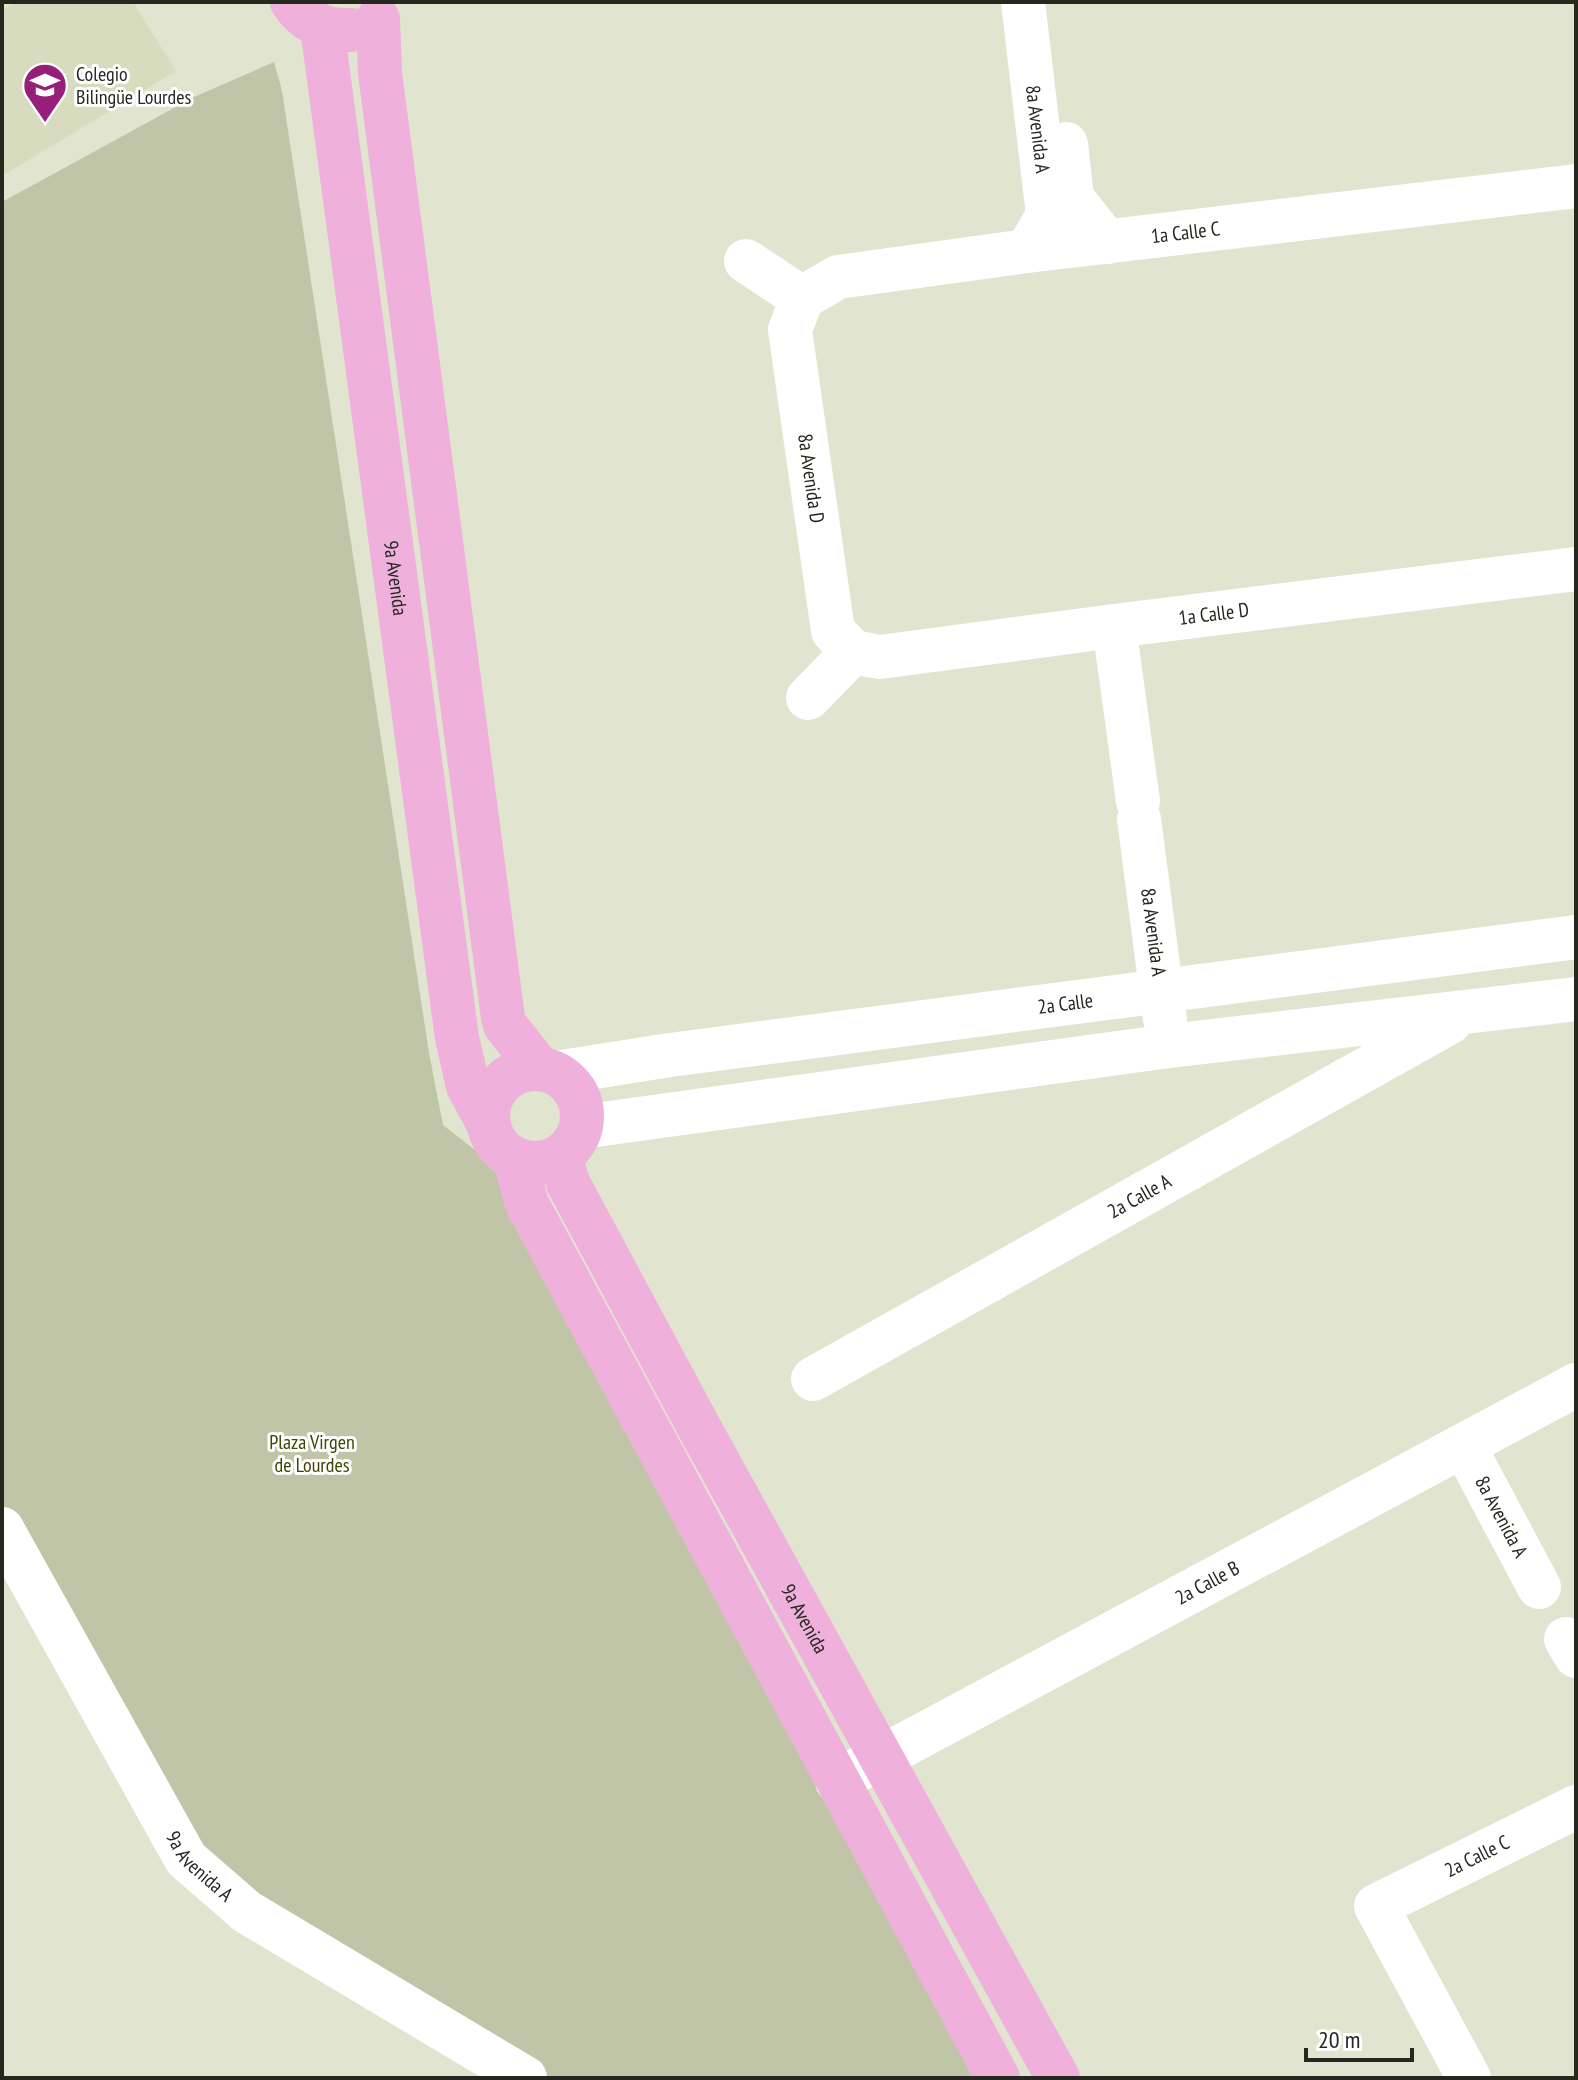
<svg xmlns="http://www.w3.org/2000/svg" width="1578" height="2080" viewBox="0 0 1578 2080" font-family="'PT Sans Narrow',sans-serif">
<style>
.built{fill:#d8dcbf}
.green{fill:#c1c5a8}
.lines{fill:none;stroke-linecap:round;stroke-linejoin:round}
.minor{stroke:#fff;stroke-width:44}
.major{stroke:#efb1dc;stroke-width:44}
.labels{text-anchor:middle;stroke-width:6;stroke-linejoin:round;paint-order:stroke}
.poi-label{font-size:20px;fill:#26271f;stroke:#fff;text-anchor:start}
.street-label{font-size:20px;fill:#26271f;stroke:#fff}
.park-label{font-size:20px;fill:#404404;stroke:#fff}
</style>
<rect width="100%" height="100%" fill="#e1e4cf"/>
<!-- built -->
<polygon class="built" points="15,2 133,2 176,71 2,176 2,10"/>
<!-- green -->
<polygon class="green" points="274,62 282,91 429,1053 443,1125 494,1165 998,2078 525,2078 186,1859 2,1529 2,202 194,97"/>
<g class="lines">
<!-- minor -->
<g class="minor">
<path id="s1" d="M 1023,2 L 1048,215 L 1027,251"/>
<polyline points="1066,144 1072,198 1107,242"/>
<polyline points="746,261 802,298"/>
<path id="s2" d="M 802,298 L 838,277 L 1027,251 L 1576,186"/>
<path id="s3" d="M 802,298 L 790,330 L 833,631 L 853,652"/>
<polyline points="1114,626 1138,801"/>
<path id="s4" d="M 853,652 L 880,657 L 1114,626 L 1576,569"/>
<polyline points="808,698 853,652"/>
<path id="s5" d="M 1139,819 L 1165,1019"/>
<path id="s6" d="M 556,1073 L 670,1055 L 1576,937"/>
<polyline points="581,1127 1169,1046 1576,999"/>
<path id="s7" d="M 813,1379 L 1450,1022"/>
<path id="s8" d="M 1464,1446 L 1539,1587"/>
<path id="s9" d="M 2,1529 L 186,1859 L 247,1912 L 525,2078"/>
<polyline points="1566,1639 1576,1656"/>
<path id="s10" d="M 837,1781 L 1576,1385"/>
<path id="s11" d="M 1469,2078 L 1376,1906 L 1576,1807"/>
</g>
<!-- major -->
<g class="major">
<path d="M 292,2 C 306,23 326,31 351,30"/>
<polyline points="378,19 380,73 503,1018 505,1025 540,1069"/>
<path id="s12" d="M 322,27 L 457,1038 L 468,1086 L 489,1125"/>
<circle cx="535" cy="1116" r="47"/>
<path id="s13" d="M 560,1156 L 568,1183 L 700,1429 L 1058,2078"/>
<polyline points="515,1159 527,1204 998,2078"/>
</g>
</g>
<!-- icons -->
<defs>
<g id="school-pin" transform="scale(2.3)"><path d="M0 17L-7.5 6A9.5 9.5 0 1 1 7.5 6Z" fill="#971f7a" stroke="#fff"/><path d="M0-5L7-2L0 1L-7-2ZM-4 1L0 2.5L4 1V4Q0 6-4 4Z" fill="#fff"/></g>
</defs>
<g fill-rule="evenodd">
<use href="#school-pin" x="45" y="85"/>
</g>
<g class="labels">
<!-- poi labels -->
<g class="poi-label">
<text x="76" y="81">Colegio<tspan x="76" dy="23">Bilingüe Lourdes</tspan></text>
</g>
<!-- street labels -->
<g class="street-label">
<text dy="7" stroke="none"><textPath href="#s1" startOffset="128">8a Avenida A</textPath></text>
<text dy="7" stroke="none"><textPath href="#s2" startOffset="392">1a Calle C</textPath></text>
<text dy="7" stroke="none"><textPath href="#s3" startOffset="184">8a Avenida D</textPath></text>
<text dy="7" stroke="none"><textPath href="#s12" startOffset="556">9a Avenida</textPath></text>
<text dy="7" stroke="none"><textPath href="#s4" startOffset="364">1a Calle D</textPath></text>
<text dy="7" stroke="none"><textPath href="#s5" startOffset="114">8a Avenida A</textPath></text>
<text dy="7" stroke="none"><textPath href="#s6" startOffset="514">2a Calle</textPath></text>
<text dy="7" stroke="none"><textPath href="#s7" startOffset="374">2a Calle A</textPath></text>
<text dy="7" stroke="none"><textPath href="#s8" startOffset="80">8a Avenida A</textPath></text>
<text dy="7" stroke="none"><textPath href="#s10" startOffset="420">2a Calle B</textPath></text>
<text dy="7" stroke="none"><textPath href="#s13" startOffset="524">9a Avenida</textPath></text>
<text dy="7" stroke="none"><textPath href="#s11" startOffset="308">2a Calle C</textPath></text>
<text dy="7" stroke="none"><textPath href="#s9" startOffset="392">9a Avenida A</textPath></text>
</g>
<!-- park labels -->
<g class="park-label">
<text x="312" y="1449">Plaza Virgen<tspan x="312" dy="23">de Lourdes</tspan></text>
</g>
</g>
<!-- border -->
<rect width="1578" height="2080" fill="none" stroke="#26271f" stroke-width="8"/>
<!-- scale -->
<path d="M1306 2048v12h106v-12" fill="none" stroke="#26271f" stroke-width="4"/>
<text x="1318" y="2048" font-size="24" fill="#26271f" stroke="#ffffff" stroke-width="6" paint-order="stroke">20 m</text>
</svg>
